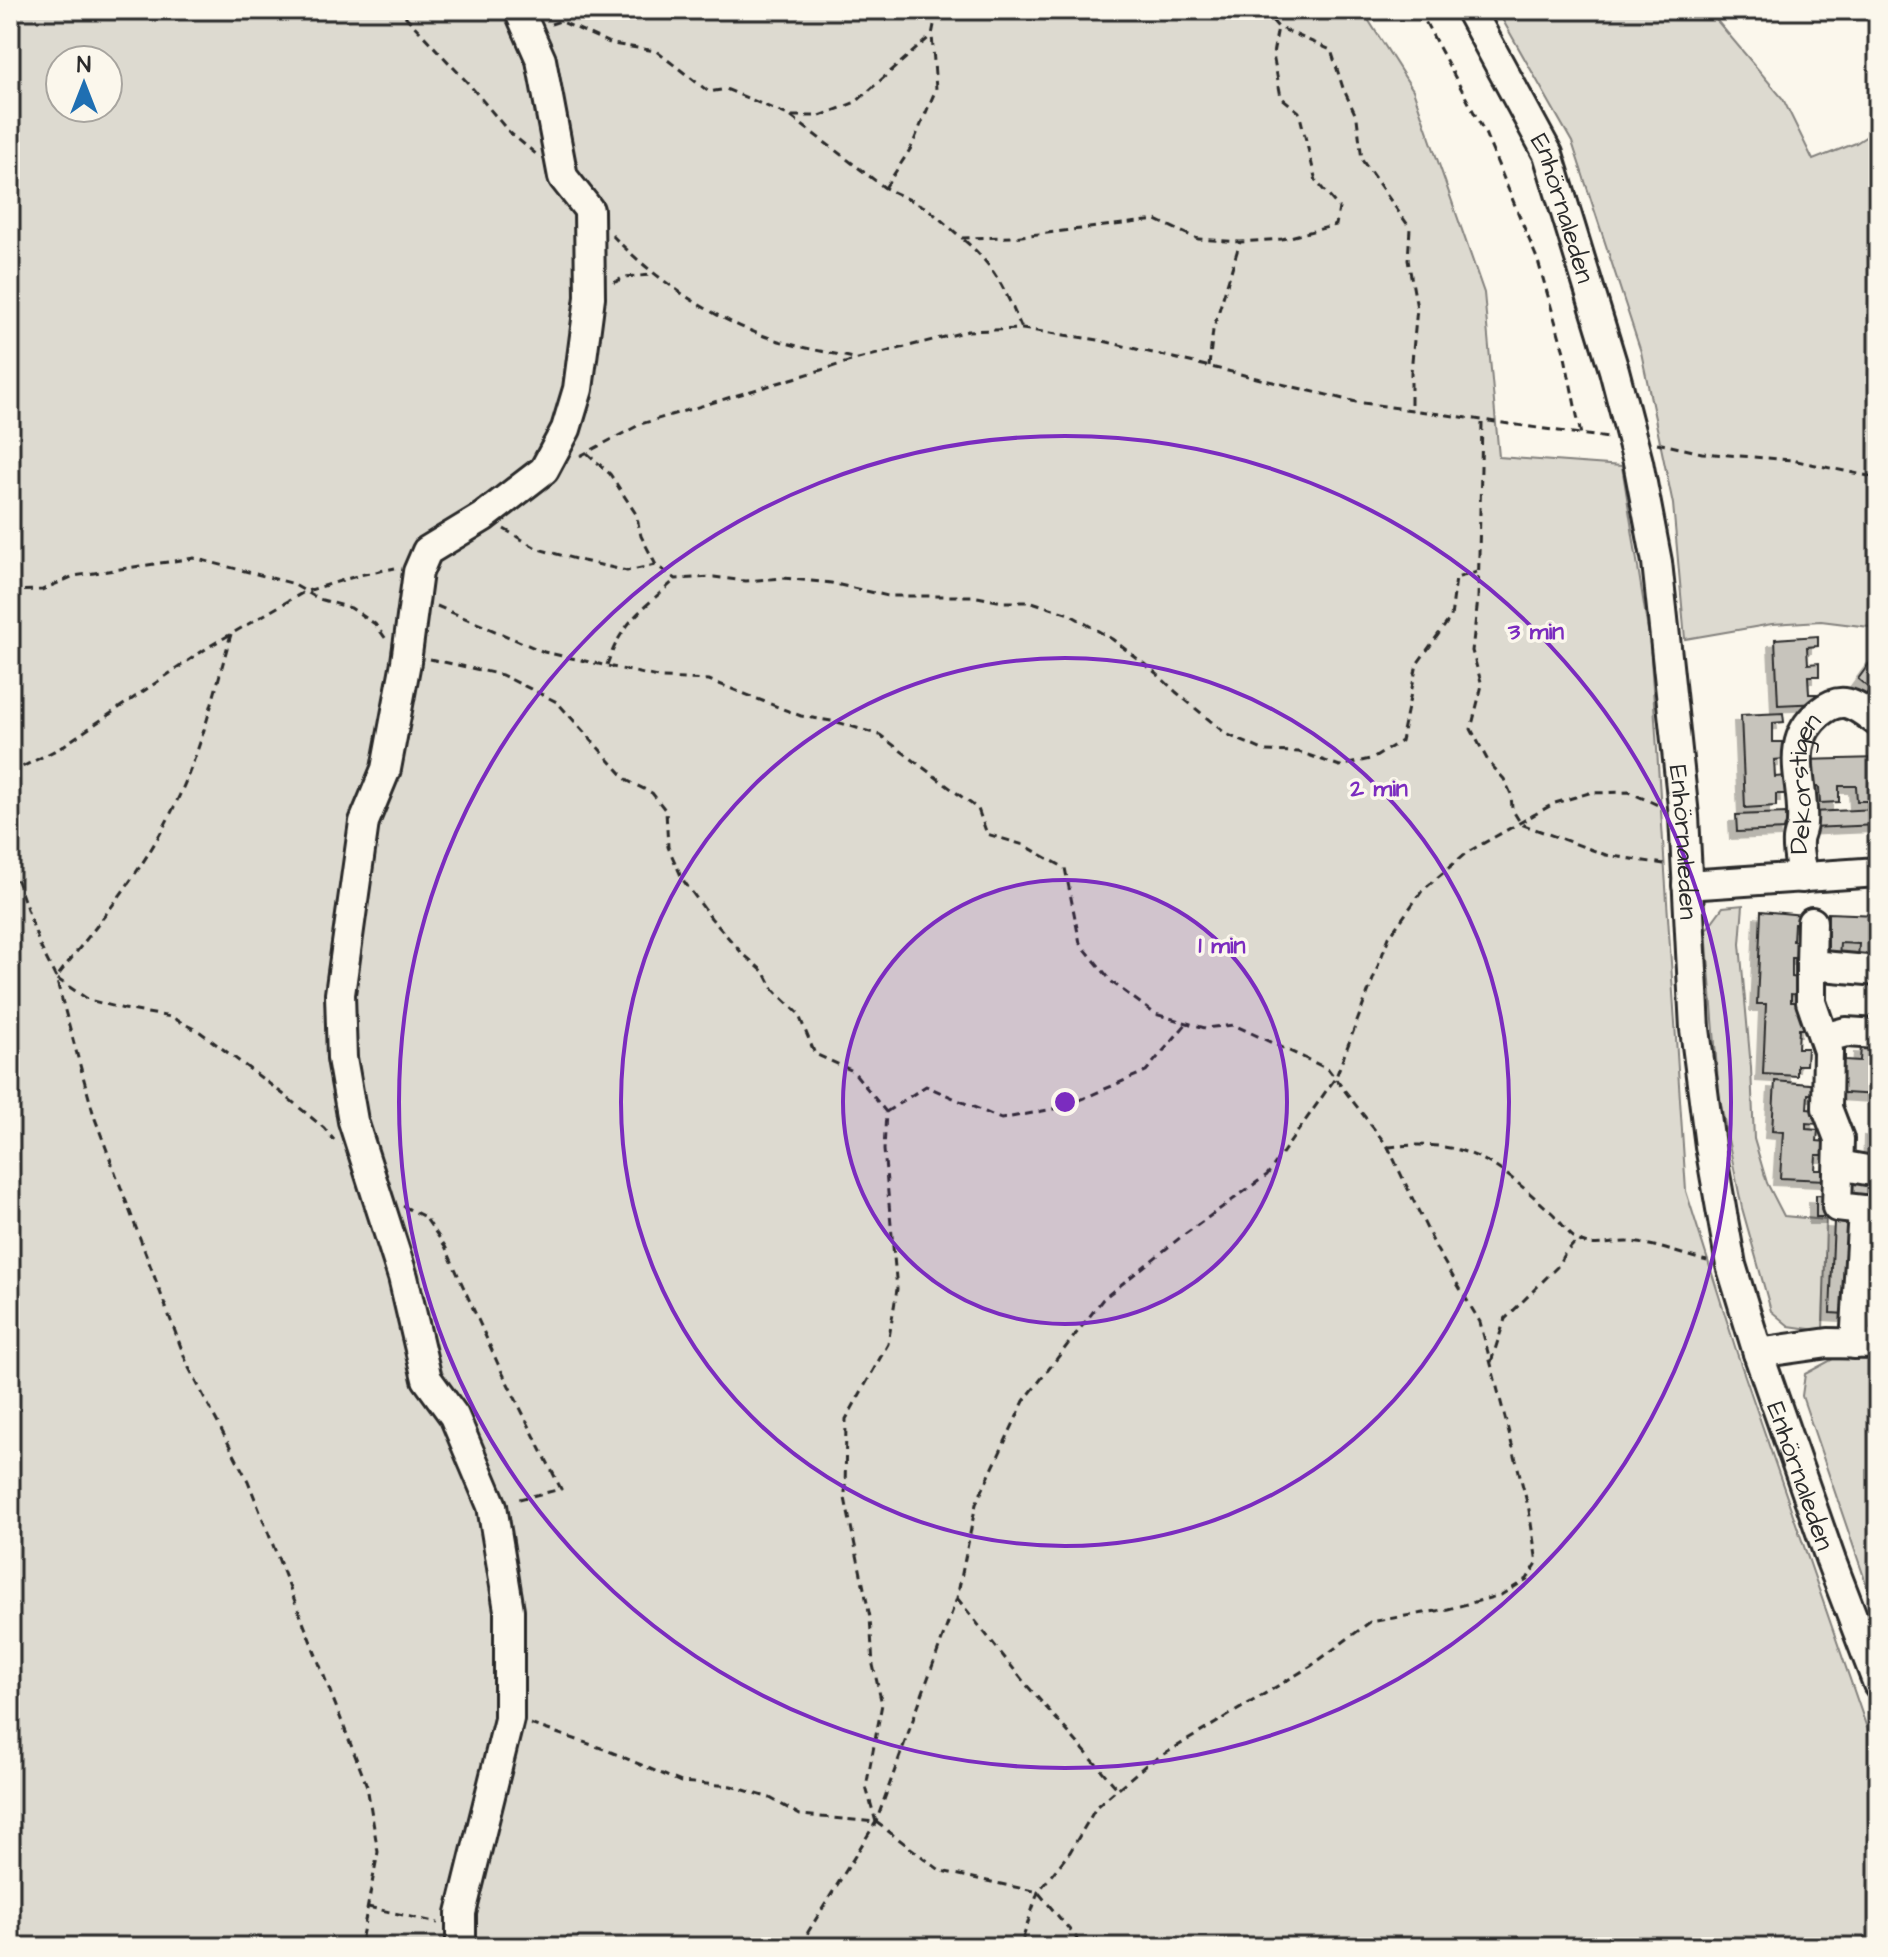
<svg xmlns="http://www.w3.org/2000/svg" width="1888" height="1957" viewBox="0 0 1888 1957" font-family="'Architects Daughter',sans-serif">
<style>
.green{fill:#dddad0;stroke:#84827e;stroke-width:2;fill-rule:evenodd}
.building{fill:#c7c4bc;stroke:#2b2b2b;stroke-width:2;filter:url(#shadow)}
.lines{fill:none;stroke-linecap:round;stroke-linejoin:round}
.minor-casing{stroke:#2b2b2b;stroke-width:34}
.path{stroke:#2b2b2b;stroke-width:3;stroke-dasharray:8 6;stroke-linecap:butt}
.minor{stroke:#fbf7ec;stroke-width:28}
.ring{fill:none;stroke:#7b2cbf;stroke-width:4}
.labels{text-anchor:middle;stroke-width:7;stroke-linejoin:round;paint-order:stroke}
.street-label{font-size:26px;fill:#2b2b2b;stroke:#fbf7ec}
.centre{fill:#7b2cbf;stroke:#fbf7ec;stroke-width:4}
.ring-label{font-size:24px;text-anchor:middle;font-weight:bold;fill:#7b2cbf;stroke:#fbf7ec;stroke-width:7;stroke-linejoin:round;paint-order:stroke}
</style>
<defs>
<filter id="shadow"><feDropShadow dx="-7" dy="7" stdDeviation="0" flood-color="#0004"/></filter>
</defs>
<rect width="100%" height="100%" fill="#fbf7ec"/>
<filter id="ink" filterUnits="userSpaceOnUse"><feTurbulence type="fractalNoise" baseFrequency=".0125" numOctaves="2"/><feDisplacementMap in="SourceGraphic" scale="16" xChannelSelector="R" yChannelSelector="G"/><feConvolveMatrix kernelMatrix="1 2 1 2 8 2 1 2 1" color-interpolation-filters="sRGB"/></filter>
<g filter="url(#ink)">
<!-- green -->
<g class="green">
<path d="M 10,10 L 1362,10 L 1413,90 L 1484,293 L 1499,457 L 1622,466 L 1650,643 L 1686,1191 L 1737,1353 L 1878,1760 L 1878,1947 L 10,1947 ZM 60,60 L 108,60 L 108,108 L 60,108 Z"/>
<polygon points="1497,10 1708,10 1783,99 1813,160 1856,143 1878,129 1878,628 1821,621 1772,624 1685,639 1673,504 1641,352 1572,142"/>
<polygon points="1743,905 1740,944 1751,1068 1754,1139 1767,1183 1784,1216 1826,1220 1823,1331 1789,1326 1771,1311 1742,1208 1719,1095 1706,930 1723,907"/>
<polygon points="1833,1359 1878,1360 1878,1618 1802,1396 1805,1374"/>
</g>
<!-- building -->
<g class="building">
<polygon points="1818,636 1818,646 1807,647 1808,664 1819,663 1819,676 1808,676 1809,694 1820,694 1820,703 1778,705 1775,639"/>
<polygon points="1874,657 1878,660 1878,711 1861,702 1870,689 1858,679"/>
<polygon points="1783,713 1784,722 1773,723 1773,742 1784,742 1785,759 1774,760 1775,777 1786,776 1787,794 1776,794 1776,806 1745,808 1741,715"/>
<polygon points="1878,758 1876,801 1857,801 1856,786 1839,786 1839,802 1820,803 1819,787 1804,788 1803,760"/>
<polygon points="1878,809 1878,825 1811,828 1810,812"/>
<polygon points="1786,813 1787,830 1737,832 1736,815"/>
<polygon points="1761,911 1803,915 1803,924 1794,924 1793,941 1802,941 1802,958 1792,958 1792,977 1801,978 1800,995 1791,994 1791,1002 1800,1002 1799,1012 1809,1012 1808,1029 1799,1029 1798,1048 1807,1048 1806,1065 1797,1065 1797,1076 1763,1074 1766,1004 1757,1004"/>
<polygon points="1828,913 1878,915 1877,960 1858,959 1859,944 1840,943 1839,958 1828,958"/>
<polygon points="1834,1044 1845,1045 1845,1060 1860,1061 1861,1046 1878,1047 1878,1095 1829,1092"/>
<polygon points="1775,1081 1820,1085 1819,1094 1808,1094 1807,1109 1819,1110 1818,1124 1806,1123 1806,1129 1818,1130 1817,1141 1828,1142 1827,1155 1816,1155 1815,1170 1826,1170 1826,1180 1780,1178 1783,1132 1772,1131"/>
<polygon points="1871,1129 1878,1130 1878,1166 1870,1166"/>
<polygon points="1843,1181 1878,1182 1878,1199 1842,1197"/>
<polygon points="1816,1195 1832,1196 1832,1217 1816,1217"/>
<polygon points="1834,1221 1850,1222 1846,1314 1830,1313"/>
</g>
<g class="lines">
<!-- minor casing -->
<g class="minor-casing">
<g id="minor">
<path id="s1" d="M 1470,10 L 1548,154 L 1614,370 L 1638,462 L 1657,562 L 1684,816 L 1695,1029 L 1710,1146 L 1731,1265 L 1758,1353 L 1831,1561 L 1878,1684"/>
<path id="s2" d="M 1802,878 C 1801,866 1797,853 1798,841 C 1798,835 1802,829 1802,823 C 1805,781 1782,744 1819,713 C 1843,693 1856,706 1878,722"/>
<polyline points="1687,885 1878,872"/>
<polyline points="1812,922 1811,965 1878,971"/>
<polyline points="1811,965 1811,1002 1828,1051 1827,1108 1839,1139 1837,1207 1863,1210"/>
<polyline points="1824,1038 1846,1032 1878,1034"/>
<polyline points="1839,1165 1878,1172"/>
<polyline points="1855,1344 1863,1210 1878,1211"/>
<polyline points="1758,1353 1828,1343 1878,1344"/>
<polyline points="461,1947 461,1913 509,1719 509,1610 492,1506 454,1416 427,1379 403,1277 353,1121 342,1058 340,994 364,822 386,769 406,662 418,572 427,551 483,517 544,470 566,429 578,389 590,297 589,210 563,177 541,60 519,10"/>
</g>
</g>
<!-- path -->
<g class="path">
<polyline points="1263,10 1278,27 1331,50 1343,88 1357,118 1362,160 1410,228 1408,260 1417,308 1411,372 1411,411"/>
<polyline points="1419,10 1485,133 1538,261 1564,352 1581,435"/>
<polyline points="405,16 468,83 509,132 536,154"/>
<polyline points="551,24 560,21 612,44 656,51 709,92 726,89 790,116 885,188 927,208 962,238 1013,237 1156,220 1198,239 1240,242 1282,239 1336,225 1339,208 1316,181 1299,112 1281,97 1273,54 1278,27"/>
<polyline points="792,116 820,116 856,102 932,35"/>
<polyline points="885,188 911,148 936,89 932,35 937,10"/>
<path d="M 612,235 C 650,275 707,315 759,334 C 789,346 822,351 854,358"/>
<path d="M 964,240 C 995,266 1006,292 1022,329"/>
<polyline points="614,283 624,277 653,275"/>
<polyline points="1209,366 1213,330 1240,242"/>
<polyline points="1482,423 1478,599 1472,651 1482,685 1471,729 1488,761 1504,779 1511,794 1512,809 1521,824 1606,855 1664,864"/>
<polyline points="1657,443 1702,453 1792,460 1878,478"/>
<polyline points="587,453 610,474 636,514 641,536 656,565 676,579 714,577 746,581 783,578 831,583 888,596 972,596 1003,602 1032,602 1069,614 1112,639 1156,673 1176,692 1226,734 1265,751 1299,752 1340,766 1374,758 1401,741 1417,664 1451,617 1456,578 1477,572"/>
<polyline points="580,456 641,424 858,359 968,331 1022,329 1099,340 1356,402 1608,438"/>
<polyline points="504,529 538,549 583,561 627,571 655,565"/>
<polyline points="10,591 42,590 74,576 194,558 291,583 319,599 351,608 375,624 386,639"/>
<polyline points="437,606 544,652 662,678 709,680 801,716 837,722 880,735 978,809 987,834 1024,845 1065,868 1080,943 1113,983 1155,1014 1205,1028 1234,1025 1328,1069 1388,1147 1437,1250 1480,1322 1529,1510 1537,1563 1527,1579 1501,1595 1448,1609 1370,1622 1311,1666 1146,1765 1097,1806 1070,1852 1038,1892 1020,1947"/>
<path d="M 231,634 C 214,694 200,757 171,813 C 141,874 97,925 56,978 L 89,1000 L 124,1009 L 171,1017 L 200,1032 L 283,1094 L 324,1128 L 334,1140"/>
<polyline points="430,659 502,675 557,702 628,781 652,793 666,811 668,847 683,880 711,918 741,952 765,973 774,990 798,1013 815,1054 853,1071 886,1112 884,1150 897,1289 888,1344 846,1419 845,1498 870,1617 873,1665 882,1704 866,1787 876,1822"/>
<path d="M 607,665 C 622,621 643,609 676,579"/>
<polyline points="10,773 60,748 210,646 304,592 360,575 395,568"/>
<polyline points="10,852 14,872 40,946 56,978 94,1116 188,1366 248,1481 367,1786 378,1852 360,1947"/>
<polyline points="886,1112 926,1086 1001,1119 1064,1107 1146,1071 1187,1023"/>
<path d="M 1388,1147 C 1467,1138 1494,1161 1551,1212 C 1560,1220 1566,1232 1576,1239 C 1592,1250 1612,1241 1630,1242 C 1656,1244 1682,1255 1707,1261"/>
<polyline points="403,1206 425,1217 445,1246 498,1364 561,1489 515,1500"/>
<polyline points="1491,1362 1505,1319 1557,1267 1563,1256 1577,1240"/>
<polyline points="957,1598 1024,1682 1117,1788"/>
<polyline points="530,1724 604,1749 681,1782 731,1786 770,1798 800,1815 876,1822 941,1871 1038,1892 1084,1947"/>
<polyline points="368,1907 438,1923"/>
<polyline points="803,1947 808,1932 876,1822 957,1598 976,1504 1024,1401 1103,1299 1181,1237 1267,1175 1336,1077 1389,937 1422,891 1466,853 1555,803 1589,793 1629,792 1658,805"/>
</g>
<!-- minor -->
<use href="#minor" class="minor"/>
</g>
</g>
<!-- distance rings -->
<circle cx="1065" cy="1102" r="222" fill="#7b2cbf" fill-opacity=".12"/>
<g class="ring">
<circle cx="1065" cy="1102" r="222"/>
<circle cx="1065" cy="1102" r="444"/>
<circle cx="1065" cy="1102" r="666"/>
</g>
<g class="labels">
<!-- street labels -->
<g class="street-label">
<text dy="9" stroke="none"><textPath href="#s1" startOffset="220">Enhörnaleden</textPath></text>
<text dy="9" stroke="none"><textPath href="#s2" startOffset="96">Dekorstigen</textPath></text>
<text dy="9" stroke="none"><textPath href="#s1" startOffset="868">Enhörnaleden</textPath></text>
<text dy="9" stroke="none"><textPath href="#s1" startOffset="1516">Enhörnaleden</textPath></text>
</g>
</g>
<circle cx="1065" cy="1102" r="12" class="centre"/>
<g class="ring-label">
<text x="1536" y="639">3 min</text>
<text x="1379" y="796">2 min</text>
<text x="1222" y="953">1 min</text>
</g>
<!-- margin -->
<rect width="1888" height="1957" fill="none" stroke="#fbf7ec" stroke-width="40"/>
<rect x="20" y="20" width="1848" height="1917" fill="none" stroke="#2b2b2b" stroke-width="3" filter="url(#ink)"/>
<!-- north arrow -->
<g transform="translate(84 84)"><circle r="38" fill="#fbf7ec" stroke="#a8a59f" stroke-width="2"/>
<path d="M0-6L14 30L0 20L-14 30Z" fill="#1f6fb2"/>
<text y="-12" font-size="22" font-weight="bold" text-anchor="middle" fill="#2b2b2b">N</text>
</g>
</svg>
